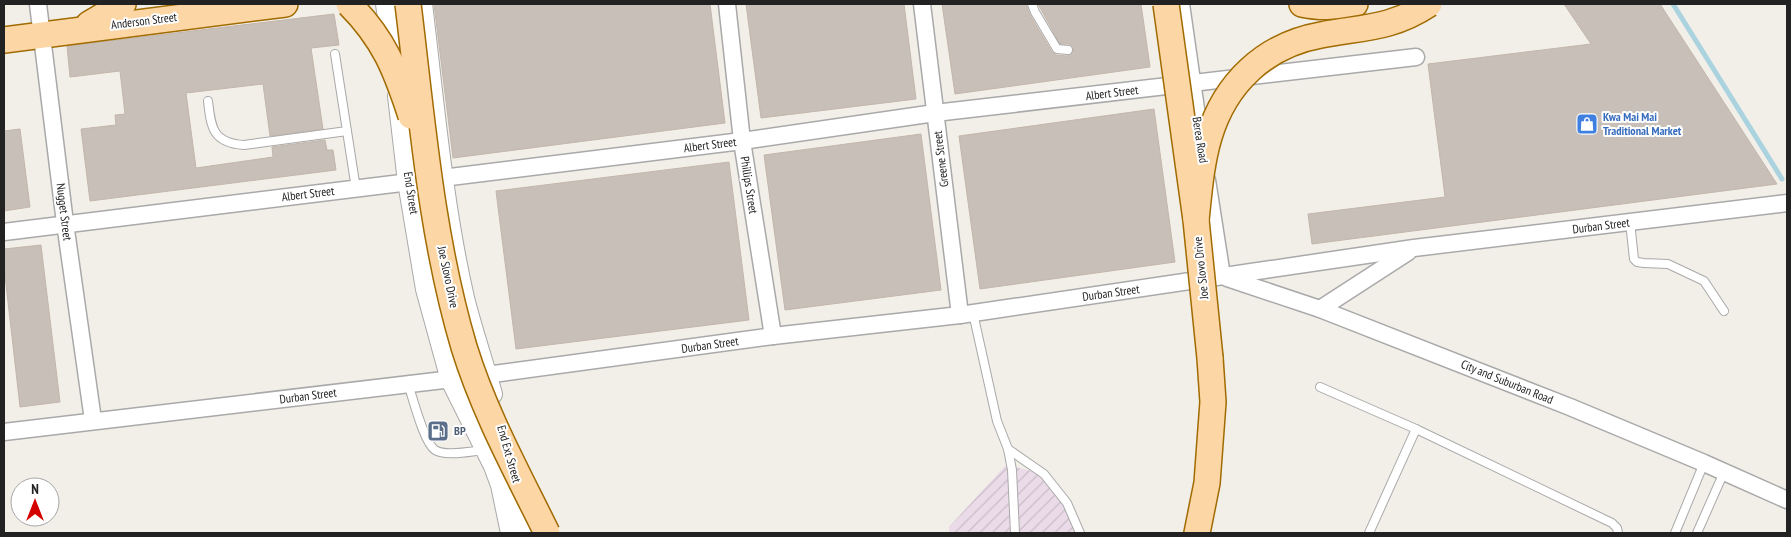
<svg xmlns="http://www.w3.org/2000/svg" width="1791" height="537" viewBox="0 0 1791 537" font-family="'PT Sans Narrow',sans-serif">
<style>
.industrial{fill:url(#industrial-furrows)}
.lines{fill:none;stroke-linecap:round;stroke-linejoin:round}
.stream{stroke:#aad3df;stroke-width:5}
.building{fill:#c7bfb8;stroke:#c4b6ab}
.service-casing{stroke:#a9a9a9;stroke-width:10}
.minor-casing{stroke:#a9a9a9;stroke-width:19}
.tertiary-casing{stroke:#a9a9a9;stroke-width:22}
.primary-casing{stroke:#a06b00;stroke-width:28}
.service{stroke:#fff;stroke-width:8}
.minor{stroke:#fff;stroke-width:16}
.tertiary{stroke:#fff;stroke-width:20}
.primary{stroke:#fcd6a4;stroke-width:25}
.primary-bridge-casing{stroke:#a06b00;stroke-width:28;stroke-linecap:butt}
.primary-bridge{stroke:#fcd6a4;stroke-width:25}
.labels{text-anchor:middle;stroke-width:4;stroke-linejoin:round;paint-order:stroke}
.street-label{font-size:12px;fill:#222;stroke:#fff}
.shop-label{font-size:12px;font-weight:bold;fill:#366cbe;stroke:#fff;text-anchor:start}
.service-label{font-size:12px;font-weight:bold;fill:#4e5e75;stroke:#fff;text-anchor:start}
</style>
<defs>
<pattern id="industrial-furrows" width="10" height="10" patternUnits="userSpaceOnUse" patternTransform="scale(1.25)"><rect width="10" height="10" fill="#ebdbe8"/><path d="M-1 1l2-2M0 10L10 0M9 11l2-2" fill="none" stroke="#c9bcc7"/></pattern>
</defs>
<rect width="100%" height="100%" fill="#f2efe9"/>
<!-- industrial -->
<polygon class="industrial" points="1006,465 1044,474 1067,503 1080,533 949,533 949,527"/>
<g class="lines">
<!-- stream -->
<polyline class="stream" points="1673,4 1782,179"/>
</g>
<!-- building -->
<g class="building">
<polygon points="434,4 710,4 725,123 453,158"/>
<polygon points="746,4 904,4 916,99 761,118"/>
<polygon points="942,4 1026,4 1030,15 1052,52 1056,55 1067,56 1073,53 1073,47 1069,44 1060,44 1038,4 1141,4 1150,67 955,94"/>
<polygon points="1564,4 1660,4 1777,184 1312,244 1308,214 1445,197 1428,64 1591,44"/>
<polygon points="334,14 339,45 311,48 323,129 270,136 263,84 186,93 196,168 273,157 272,147 325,140 327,150 333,150 336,170 90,201 81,129 116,125 115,115 125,114 120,71 70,77 67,46"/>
<polygon points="1154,109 1175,262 980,289 959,136"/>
<polygon points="20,129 30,207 4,211 4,131"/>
<polygon points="921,134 941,290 785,310 764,155"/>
<polygon points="729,162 749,320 516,349 496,191"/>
<polygon points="41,245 60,402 20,407 4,267 4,249"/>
</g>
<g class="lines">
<!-- service casing -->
<g class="service-casing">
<g id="service">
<polyline points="1032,4 1035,12 1057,49 1068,50"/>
<polyline points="335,54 356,189"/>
<path d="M 208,101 C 211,128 213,143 244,145 L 347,131"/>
<polyline points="1630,222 1634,259 1637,262 1644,263 1668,264 1704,281 1724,311"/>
<polyline points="973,313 997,421 1008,449 1012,470 1015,533"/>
<path d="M 408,384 C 413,398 424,443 435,450 C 446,457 472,451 485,450"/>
<polyline points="1320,387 1416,429 1612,523 1617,528 1618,533"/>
<polyline points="1008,449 1044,474 1067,503 1080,533"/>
<polyline points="1369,533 1416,429"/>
<polyline points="1675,533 1704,463"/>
<polyline points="1697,533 1724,472"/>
</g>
</g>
<!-- minor casing -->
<g class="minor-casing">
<g id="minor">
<polyline points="38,4 65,223 93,420"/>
<polyline points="727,4 742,141 773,336"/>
<polyline points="922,4 960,315"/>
<polyline points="1181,4 1202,151"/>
<polyline points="1207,180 1222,276"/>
<polyline points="4,232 742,141 935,113 1416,57"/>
<polyline points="1227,278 1320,309 1570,407 1704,463 1787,500"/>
<polyline points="1320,309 1408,252"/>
<polyline points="4,432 486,375 773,336 960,315 1414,248 1787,203"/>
</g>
</g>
<!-- tertiary casing -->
<g class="tertiary-casing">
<g id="tertiary">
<polyline points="386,4 394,62"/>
<path d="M 422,4 C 434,102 442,202 464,298 C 472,330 483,362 492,394"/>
<polyline points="398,96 408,182 426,289 451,380 494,466 501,485 511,533"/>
<polyline points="519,491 528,533"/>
</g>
</g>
<!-- primary casing -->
<g class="primary-casing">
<g id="primary">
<path d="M 1302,4 C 1320,8 1337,7 1355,4"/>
<polyline points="89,24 123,4"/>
<polyline points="4,40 285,4"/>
<polyline points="1197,533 1207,483 1213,402 1210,358"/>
</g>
</g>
<!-- service -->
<use href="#service" class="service"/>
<!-- minor -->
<use href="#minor" class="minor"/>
<!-- tertiary -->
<use href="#tertiary" class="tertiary"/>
<!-- primary -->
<use href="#primary" class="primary"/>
<!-- primary-bridge casing -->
<g class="primary-bridge-casing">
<g id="primary-bridge">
<path d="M 349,4 C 384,39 396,70 411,116"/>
<path d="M 408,4 C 422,118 431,236 464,347 C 484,412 517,472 547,533"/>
<polyline points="1166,4 1196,220 1210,358"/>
<path d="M 1196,220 C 1199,192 1201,164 1209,137 C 1225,83 1265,45 1321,35 C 1363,27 1391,29 1429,4"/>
</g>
</g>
<!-- primary-bridge -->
<use href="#primary-bridge" class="primary-bridge"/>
</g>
<!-- icons -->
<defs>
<g id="shop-square" transform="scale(1.125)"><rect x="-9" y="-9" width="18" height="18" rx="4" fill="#3f7fe0" stroke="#fff"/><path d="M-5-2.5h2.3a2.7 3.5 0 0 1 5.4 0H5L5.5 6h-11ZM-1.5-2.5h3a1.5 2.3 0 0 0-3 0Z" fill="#fff"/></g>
<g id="fuel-square" transform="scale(1.125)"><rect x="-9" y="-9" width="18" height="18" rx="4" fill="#5c6f8a" stroke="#fff"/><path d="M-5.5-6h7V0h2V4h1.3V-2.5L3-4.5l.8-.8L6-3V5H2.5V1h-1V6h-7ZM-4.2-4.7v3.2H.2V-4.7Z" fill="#fff"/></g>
</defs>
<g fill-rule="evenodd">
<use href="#shop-square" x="1587" y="124"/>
<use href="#fuel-square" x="438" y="431"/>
</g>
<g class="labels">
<!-- street labels -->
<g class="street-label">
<text transform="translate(144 21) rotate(-7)" y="4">Anderson Street</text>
<text transform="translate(1112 93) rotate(-7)" y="4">Albert Street</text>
<text transform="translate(1200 140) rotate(81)" y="4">Berea Road</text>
<text transform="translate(710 145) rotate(-7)" y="4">Albert Street</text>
<text transform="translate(941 159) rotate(-97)" y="4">Greene Street</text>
<text transform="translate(749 185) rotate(81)" y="4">Phillips Street</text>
<text transform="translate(411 193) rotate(81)" y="4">End Street</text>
<text transform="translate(308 194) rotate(-7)" y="4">Albert Street</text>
<text transform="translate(64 212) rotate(83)" y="4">Nugget Street</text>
<text transform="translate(1601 226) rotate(-7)" y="4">Durban Street</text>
<text transform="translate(1201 268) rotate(-96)" y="4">Joe Slovo Drive</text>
<text transform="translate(448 277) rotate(78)" y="4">Joe Slovo Drive</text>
<text transform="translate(1111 293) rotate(-8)" y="4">Durban Street</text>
<text transform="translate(710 345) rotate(-8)" y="4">Durban Street</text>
<text transform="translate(1507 382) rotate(22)" y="4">City and Suburban Road</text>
<text transform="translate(308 396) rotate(-7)" y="4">Durban Street</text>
<text transform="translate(509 454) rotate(74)" y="4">End Ext Street</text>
</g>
<!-- shop labels -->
<g class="shop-label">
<text x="1603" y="121">Kwa Mai Mai<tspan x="1603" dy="14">Traditional Market</tspan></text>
</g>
<!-- service labels -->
<g class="service-label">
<text x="454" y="435">BP</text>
</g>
</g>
<!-- border -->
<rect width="1791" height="537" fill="none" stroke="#222222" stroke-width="10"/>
<!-- north arrow -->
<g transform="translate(35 502)"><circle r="24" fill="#ffffff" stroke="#a7a7a7"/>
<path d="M0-4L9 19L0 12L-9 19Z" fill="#d40000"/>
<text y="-8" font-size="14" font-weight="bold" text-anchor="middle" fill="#222222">N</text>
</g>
</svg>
